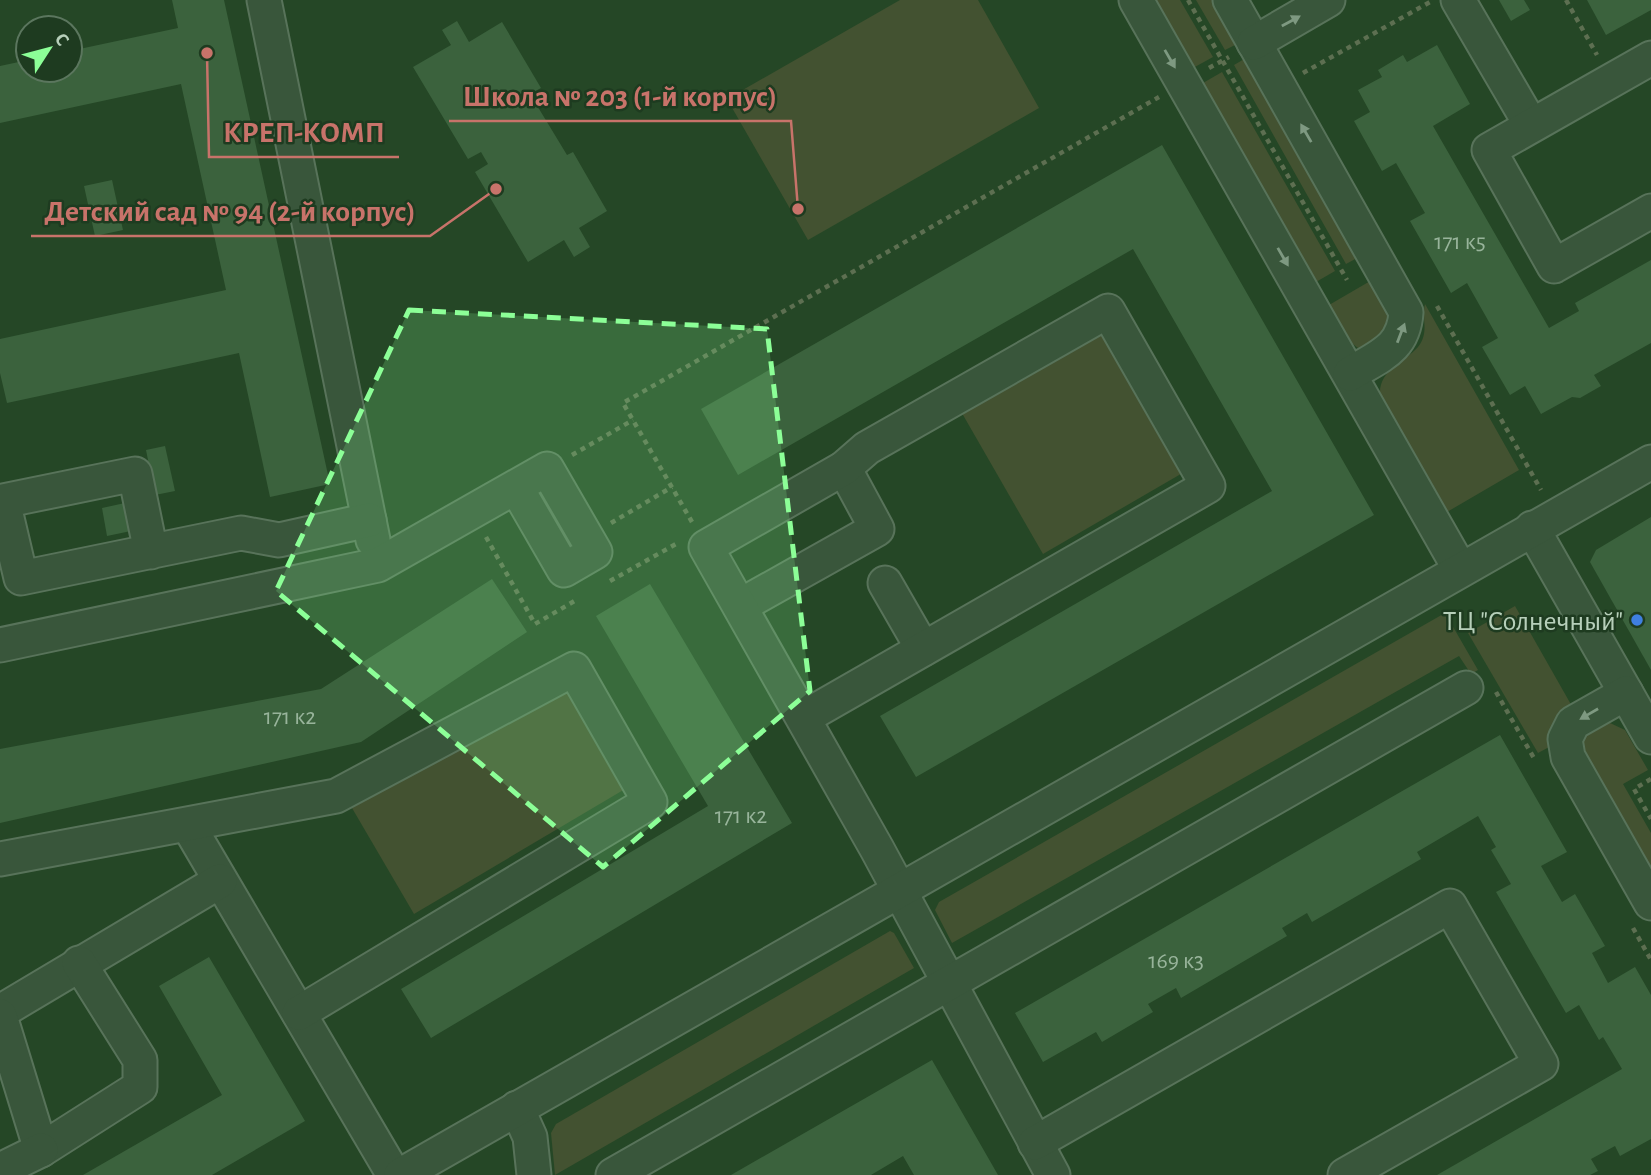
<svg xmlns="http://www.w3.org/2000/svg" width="1651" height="1175" viewBox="0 0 1651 1175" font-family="'Alegreya Sans',sans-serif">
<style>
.green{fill:#435231}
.building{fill:#3b623d}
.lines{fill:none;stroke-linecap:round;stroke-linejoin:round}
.minor-casing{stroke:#58735a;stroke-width:37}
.path{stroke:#5d6f51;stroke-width:4.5;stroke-dasharray:5 5;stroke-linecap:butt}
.minor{stroke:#39563b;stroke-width:33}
.oneway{fill:#7e9981}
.marked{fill:#8cff97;fill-opacity:0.2;stroke:#8cff97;stroke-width:5;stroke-dasharray:14 9;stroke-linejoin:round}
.shop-dot{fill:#3f7fe0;stroke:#1e3b20;stroke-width:2.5}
.labels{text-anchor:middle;stroke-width:5;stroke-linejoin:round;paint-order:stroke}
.number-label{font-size:24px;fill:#98b49b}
.poi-label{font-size:28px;fill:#b7cfba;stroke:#1e3b20;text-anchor:end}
.leader{fill:none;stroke:#c8736a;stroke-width:2.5}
.callout-dot{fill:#c8736a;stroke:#1e3b20;stroke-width:2.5}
.callout-label{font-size:30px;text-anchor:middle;font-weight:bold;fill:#c8736a;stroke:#1e3b20;stroke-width:5;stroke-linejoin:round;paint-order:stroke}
</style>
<rect width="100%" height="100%" fill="#254726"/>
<!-- green -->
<g class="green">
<polygon points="900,0 978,0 1039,108 808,240 727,99"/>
<polygon points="1155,0 1180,0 1213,57 1193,68"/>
<polygon points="1196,0 1212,0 1237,44 1225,50"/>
<polygon points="1246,58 1359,257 1346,264 1234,65"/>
<polygon points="1222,72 1335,271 1316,282 1203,83"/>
<polygon points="1372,280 1392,314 1394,326 1370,347 1358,348 1349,341 1329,305"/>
<path d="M 1425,304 L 1519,470 L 1447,512 L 1380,394 C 1379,370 1404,363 1418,347 C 1430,332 1421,318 1425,304 Z"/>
<polygon points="1101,326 1186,471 1043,554 959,408"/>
<polygon points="1515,606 1573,708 1553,745 1538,753 1468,633"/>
<polygon points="1445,613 1478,670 1471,674 1459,656 952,943 935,910 939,902"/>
<polygon points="562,684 625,789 414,914 352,808"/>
<polygon points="1610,723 1625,730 1648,770 1623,784 1651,833 1651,868 1648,870 1580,751 1584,735 1599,725"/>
<polygon points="890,931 894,933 914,968 555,1175 551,1133 556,1124"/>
</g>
<!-- building -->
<g class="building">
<polygon points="172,0 224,0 330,484 270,497 239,353 7,403 0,373 0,339 226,290 181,84 0,123 0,66 28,60 28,70 70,70 70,51 178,28"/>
<polygon points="1499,0 1524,0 1530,10 1511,21"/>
<polygon points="1587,0 1651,0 1651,10 1606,35"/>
<polygon points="457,21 469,42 502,22 541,88 530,94 567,155 573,152 607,211 579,228 590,247 574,257 564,240 528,262 475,172 488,164 481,152 468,159 413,67 451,45 442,30"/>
<polygon points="1437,45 1470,104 1433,126 1549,328 1579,311 1575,303 1651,260 1651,343 1594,375 1601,386 1580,398 1572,397 1541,414 1525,386 1510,395 1482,347 1498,338 1467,283 1451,293 1410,221 1425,213 1396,163 1382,171 1354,121 1370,112 1358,90 1382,77 1378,70 1403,55 1407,62"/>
<polygon points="1162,145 1374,515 916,777 880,716 1272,491 1133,249 738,475 701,409"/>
<polygon points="112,180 123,230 95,236 84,186"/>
<polygon points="165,446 175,491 155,495 146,450"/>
<polygon points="125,503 131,531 107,536 102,508"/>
<polygon points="1651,517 1651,670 1590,562 1596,550"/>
<polygon points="492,579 527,632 361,742 0,823 0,749 321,689"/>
<polygon points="650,584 792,823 431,1038 401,989 708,806 596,616"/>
<polygon points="1500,735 1567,852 1541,866 1562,902 1575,894 1605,946 1592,953 1608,983 1635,967 1651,995 1651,1139 1620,1156 1615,1146 1591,1159 1598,1171 1590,1175 1437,1175 1622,1069 1603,1037 1599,1040 1579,1005 1566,1013 1496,892 1511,884 1491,850 1496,847 1478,816 1417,852 1421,859 1312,922 1307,913 1282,928 1287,936 1181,998 1176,988 1148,1004 1153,1012 1102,1042 1096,1032 1043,1062 1015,1013"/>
<polygon points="209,957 305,1121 212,1175 83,1175 222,1095 159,986"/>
<polygon points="932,1060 998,1175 914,1175 903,1156 871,1175 731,1175"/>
</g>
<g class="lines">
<!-- minor casing -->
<g class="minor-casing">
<g id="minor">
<polyline points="264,0 373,540"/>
<polyline points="1136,0 1460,569"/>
<path d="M 1230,0 L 1406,312 C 1404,349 1379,356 1350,374"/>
<polyline points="1458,0 1531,125"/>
<polyline points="1254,43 1328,0"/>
<polyline points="1651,58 1489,150 1554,266 1651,211"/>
<polyline points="1532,528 1626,693"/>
<polyline points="151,552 135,474 3,501 21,578 241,533 279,540 369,520"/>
<polyline points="885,583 923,649"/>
<polyline points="740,606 877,529 844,468"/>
<polyline points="0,645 378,565 547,469 595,552 564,570 516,487"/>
<polyline points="803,718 1208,486 1108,311 867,448 844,468 706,547 877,849 1053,1175"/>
<polyline points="1651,737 1626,693 1573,723 1565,739 1568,757 1651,903"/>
<polyline points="188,825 394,1175"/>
<polyline points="0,859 336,796 574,669 650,802 299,1013"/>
<polyline points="0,1012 220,881"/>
<polyline points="0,1016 41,1150 140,1087 140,1060 79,963"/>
<polyline points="517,1108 530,1137 534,1175"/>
<polyline points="1035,1143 1450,906 1541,1064 1345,1175"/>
<polyline points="0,1170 41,1150"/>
<polyline points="401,1175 1651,462"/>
<polyline points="613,1175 1466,688"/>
</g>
</g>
<!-- path -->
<g class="path">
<polyline points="1188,0 1347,280"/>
<polyline points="1566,0 1597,55"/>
<polyline points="1209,68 1229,57"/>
<polyline points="1303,73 1430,2"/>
<polyline points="1437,306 1541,490"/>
<polyline points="572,455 633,420"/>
<polyline points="692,522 623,403 1159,97"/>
<polyline points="611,523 672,487"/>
<polyline points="486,537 535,624 578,599"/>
<polyline points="610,581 676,544"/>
<polyline points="1496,692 1535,760"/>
<polyline points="1651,779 1634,789 1651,819"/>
<polyline points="1633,928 1651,960"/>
</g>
<!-- minor -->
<use href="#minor" class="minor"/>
</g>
<!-- one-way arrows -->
<defs><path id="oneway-solid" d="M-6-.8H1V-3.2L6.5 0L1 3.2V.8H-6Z" transform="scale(1.75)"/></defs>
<g class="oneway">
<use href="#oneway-solid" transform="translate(1291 21) rotate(-29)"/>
<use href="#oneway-solid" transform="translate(1170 59) rotate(60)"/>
<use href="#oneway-solid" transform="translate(1306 133) rotate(-120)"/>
<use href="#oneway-solid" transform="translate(1283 257) rotate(60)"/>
<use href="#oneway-solid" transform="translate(1401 333) rotate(-69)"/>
<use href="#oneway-solid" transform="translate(1589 714) rotate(150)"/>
</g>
<!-- marked area -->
<path class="marked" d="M 409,310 L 767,329 L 810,691 L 603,867 L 276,591 Z"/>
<!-- markers -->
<circle class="shop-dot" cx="1637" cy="620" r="7"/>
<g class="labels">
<!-- number labels -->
<g class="number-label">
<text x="1460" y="249">171 к5</text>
<text x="290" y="724">171 к2</text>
<text x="741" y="823">171 к2</text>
<text x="1176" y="968">169 к3</text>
</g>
<!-- poi labels -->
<g class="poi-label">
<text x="1623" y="630">ТЦ "Солнечный"</text>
</g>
</g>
<!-- callouts -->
<path class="leader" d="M798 209L791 121H449M207 53L209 157H399M496 189L430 236H31"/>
<g class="callout-dot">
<circle cx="798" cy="209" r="7"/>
<circle cx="207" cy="53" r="7"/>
<circle cx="496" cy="189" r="7"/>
</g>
<g class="callout-label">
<text x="620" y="106">Школа № 203 (1-й корпус)</text>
<text x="304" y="142">КРЕП-КОМП</text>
<text x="230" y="221">Детский сад № 94 (2-й корпус)</text>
</g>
<!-- north arrow -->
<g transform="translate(49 49) rotate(54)"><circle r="33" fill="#1e3b20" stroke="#5b765e" stroke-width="2"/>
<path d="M0-5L12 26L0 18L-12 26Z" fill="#8cff97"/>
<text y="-10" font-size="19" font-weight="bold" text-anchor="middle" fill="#b7cfba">С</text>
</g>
</svg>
